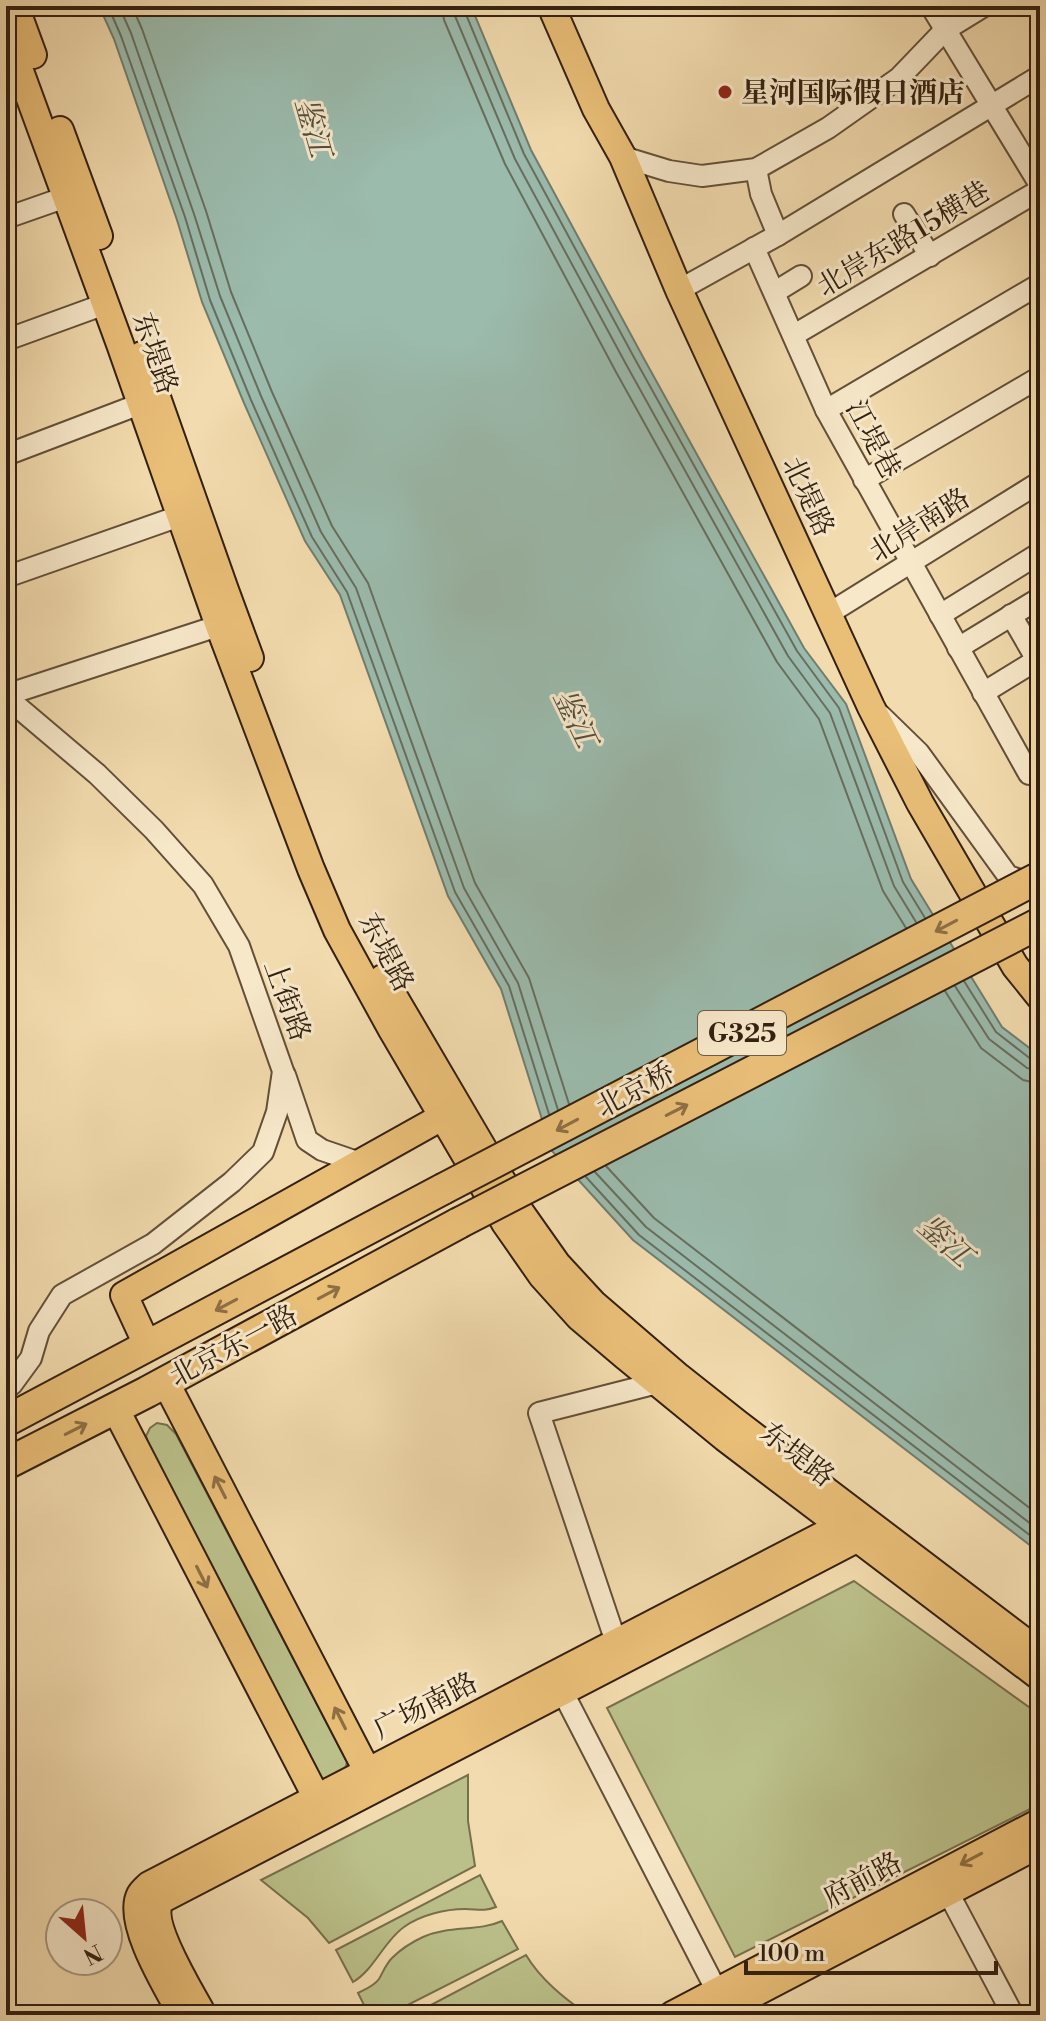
<svg xmlns="http://www.w3.org/2000/svg" width="1046" height="2021" viewBox="0 0 1046 2021" font-family="'Libre Bodoni','Noto Serif SC',serif">
<style>
.green{fill:#bbc08a;stroke:#77704d;stroke-width:2}
.water{fill:#9bbbad;stroke:#717d6e;stroke-width:2}
.lines{fill:none;stroke-linecap:round;stroke-linejoin:round}
.shore{stroke:#676e5e;stroke-width:2}
.minor-casing{stroke:#634f38;stroke-width:24}
.major-casing{stroke:#332010;stroke-width:30}
.highway-casing{stroke:#332010;stroke-width:34}
.minor{stroke:#f7e8ca;stroke-width:20}
.major{stroke:#e9be77;stroke-width:26}
.highway{stroke:#e9be77;stroke-width:30}
.highway-bridge-casing{stroke:#332010;stroke-width:34;stroke-linecap:butt}
.highway-bridge{stroke:#e9be77;stroke-width:30}
.oneway{stroke:#8e6f44}
.poi-dot{fill:#8f2418;stroke:#f7e8ca;stroke-width:3}
.labels{text-anchor:middle;stroke-width:6;stroke-linejoin:round;paint-order:stroke}
.shield{fill:#f7e8ca;stroke:#6e5c48;stroke-width:2}
.shield-label{font-size:26px;font-weight:bold;fill:#332010}
.poi-label{font-size:28px;font-weight:bold;fill:#332010;stroke:#f7e8ca;text-anchor:start}
.street-label{font-size:28px;fill:#332010;stroke:#f7e8ca}
.water-label{font-size:30px;font-style:italic;fill:#524e3f;stroke:#f7e8ca}
</style>
<rect width="100%" height="100%" fill="#f2dbae"/>
<filter id="stains"><feTurbulence type="fractalNoise" baseFrequency=".0025" numOctaves="4"/><feColorMatrix values="0 0 0 0 .2 0 0 0 0 .09 0 0 0 0 .02 0 0 0 .5 -.17"/></filter>
<radialGradient id="worn" r=".72"><stop offset=".6" stop-color="#630" stop-opacity="0"/><stop offset="1" stop-color="#630" stop-opacity=".3"/></radialGradient>
<!-- green -->
<g class="green">
<polygon points="157,1423 167,1425 176,1434 347,1762 345,1770 328,1781 319,1776 149,1446 146,1436 150,1428"/>
<polygon points="854,1581 1040,1715 1040,1804 735,1957 607,1708"/>
<polygon points="468,1775 468,1821 475,1866 329,1943 308,1918 261,1880"/>
<path d="M 480,1875 L 496,1907 C 483,1912 478,1909 465,1909 C 446,1909 420,1915 404,1927 C 384,1941 374,1970 353,1982 L 336,1950 Z"/>
<path d="M 502,1921 L 518,1949 L 388,2015 L 369,2015 L 358,1993 C 366,1989 374,1986 379,1979 C 383,1972 386,1964 392,1958 C 401,1949 412,1942 423,1937 C 449,1925 478,1932 502,1921 Z"/>
<path d="M 526,1955 C 541,1980 564,1998 588,2015 L 412,2015 Z"/>
</g>
<!-- water -->
<polygon class="water" points="99,6 471,6 531,150 643,357 804,648 846,704 911,879 1002,1027 1040,1056 1040,1553 633,1240 552,1151 501,989 448,896 340,595 305,541 244,403 202,302 177,220 114,39"/>
<g class="lines">
<!-- shore -->
<g class="shore">
<polyline points="108,6 121,36 185,217 210,300 251,400 312,537 347,592 455,892 509,986 549,1114"/>
<polyline points="119,6 131,33 194,214 220,296 261,396 321,532 356,588 464,888 518,983 558,1110"/>
<polyline points="132,6 142,29 206,211 231,292 272,392 332,526 368,583 475,883 529,978 569,1104"/>
<polyline points="442,6 444,20 505,164 616,372 777,662 819,719 883,891 906,928"/>
<polyline points="454,6 455,16 515,159 627,366 788,656 830,713 894,886 916,922"/>
<polyline points="464,6 465,12 524,154 636,361 797,651 839,708 903,882 925,918"/>
<polyline points="964,981 996,1032 1032,1060 1040,1061"/>
<polyline points="955,986 989,1039 1027,1068 1040,1071"/>
<polyline points="945,991 981,1048 1023,1080 1040,1084"/>
<polyline points="606,1166 654,1218 1040,1516"/>
<polyline points="595,1172 646,1227 1040,1531"/>
<polyline points="586,1177 639,1235 1040,1543"/>
</g>
<!-- minor casing -->
<g class="minor-casing">
<g id="minor">
<polyline points="931,6 1040,185"/>
<polyline points="623,157 669,171 702,176 756,169 828,128 899,78 945,30 984,6"/>
<polyline points="756,169 761,194 778,235"/>
<polyline points="904,214 930,256"/>
<polyline points="6,218 66,197"/>
<polyline points="754,248 826,410 1029,774"/>
<polyline points="679,290 778,235 1040,76"/>
<polyline points="775,292 801,276"/>
<polyline points="794,335 1040,190"/>
<polyline points="6,340 105,304"/>
<polyline points="826,410 1040,284"/>
<polyline points="6,455 140,404"/>
<polyline points="864,480 1040,377"/>
<polyline points="6,577 191,512"/>
<polyline points="828,614 1040,482"/>
<polyline points="940,615 1040,553"/>
<polyline points="1011,615 1037,660"/>
<polyline points="958,648 1040,598"/>
<polyline points="983,693 1040,658"/>
<polyline points="6,695 230,622"/>
<polyline points="6,697 97,774 154,830 203,885 239,946 283,1071 277,1112 263,1152 232,1182 153,1244 62,1295 39,1331 31,1358 12,1384 6,1389"/>
<polyline points="880,715 919,753 1008,876 1029,883"/>
<polyline points="285,1075 307,1140 322,1150 360,1163"/>
<polyline points="616,1642 539,1413 657,1383"/>
<polyline points="557,1681 722,2001"/>
<polyline points="942,1881 1013,2015"/>
</g>
</g>
<!-- major casing -->
<g class="major-casing">
<g id="major">
<polyline points="15,6 33,55"/>
<polyline points="551,6 596,109 623,157 679,290 871,707 920,803 1015,966 1040,997"/>
<polyline points="6,33 120,344 219,626 311,869 337,930 392,1030 505,1223 542,1276 579,1317 625,1356 725,1438 1040,1677"/>
<polyline points="60,130 99,236"/>
<polyline points="142,355 225,590 250,658"/>
<polyline points="383,978 521,1213 557,1264 593,1303 679,1377 737,1423 1040,1653"/>
<polyline points="148,1347 124,1295 458,1108"/>
<polyline points="165,1381 374,1784"/>
<polyline points="115,1408 323,1810"/>
<path d="M 182,2015 C 168,1989 126,1922 140,1895 C 142,1891 146,1888 149,1885 L 852,1520"/>
<path d="M 203,2015 C 191,1992 146,1922 161,1900 L 868,1533"/>
<polyline points="672,2015 1040,1822"/>
<polyline points="713,2015 1040,1844"/>
</g>
</g>
<!-- highway casing -->
<g class="highway-casing">
<g id="highway">
<polyline points="6,1421 443,1189"/>
<polyline points="6,1464 147,1392 459,1223"/>
</g>
</g>
<!-- minor -->
<use href="#minor" class="minor"/>
<!-- major -->
<use href="#major" class="major"/>
<!-- highway -->
<use href="#highway" class="highway"/>
<!-- highway-bridge casing -->
<g class="highway-bridge-casing">
<g id="highway-bridge">
<polyline points="443,1189 1040,877"/>
<polyline points="459,1223 1040,923"/>
</g>
</g>
<!-- highway-bridge -->
<use href="#highway-bridge" class="highway-bridge"/>
</g>
<!-- one-way arrows -->
<defs><path id="oneway-shaft" d="M-6 0H5M1.5-3L5.5 0L1.5 3" fill="none" stroke-width="1.6" stroke-linecap="round" stroke-linejoin="round" transform="scale(2)"/></defs>
<g class="oneway">
<use href="#oneway-shaft" transform="translate(946 926) rotate(152)"/>
<use href="#oneway-shaft" transform="translate(677 1110) rotate(-27)"/>
<use href="#oneway-shaft" transform="translate(567 1125) rotate(152)"/>
<use href="#oneway-shaft" transform="translate(329 1293) rotate(-28)"/>
<use href="#oneway-shaft" transform="translate(226 1305) rotate(152)"/>
<use href="#oneway-shaft" transform="translate(76 1429) rotate(-27)"/>
<use href="#oneway-shaft" transform="translate(220 1487) rotate(-117)"/>
<use href="#oneway-shaft" transform="translate(202 1577) rotate(63)"/>
<use href="#oneway-shaft" transform="translate(340 1718) rotate(-117)"/>
<use href="#oneway-shaft" transform="translate(971 1859) rotate(152)"/>
</g>
<!-- markers -->
<circle class="poi-dot" cx="725" cy="92" r="8"/>
<g class="labels">
<!-- shield labels -->
<rect class="shield" x="698" y="1011" width="88" height="44" rx="6"/>
<g class="shield-label">
<text x="742" y="1042">G325</text>
</g>
<!-- poi labels -->
<g class="poi-label">
<text x="741" y="102">星河国际假日酒店</text>
</g>
<!-- street labels -->
<g class="street-label">
<text transform="translate(903 238) rotate(-31)" y="10">北岸东路15横巷</text>
<text transform="translate(156 353) rotate(71)" y="10">东堤路</text>
<text transform="translate(874 439) rotate(62)" y="10">江堤巷</text>
<text transform="translate(809 496) rotate(65)" y="10">北堤路</text>
<text transform="translate(919 524) rotate(-32)" y="10">北岸南路</text>
<text transform="translate(387 952) rotate(62)" y="10">东堤路</text>
<text transform="translate(288 1000) rotate(70)" y="10">上街路</text>
<text transform="translate(635 1089) rotate(-28)" y="10">北京桥</text>
<text transform="translate(233 1345) rotate(-28)" y="10">北京东一路</text>
<text transform="translate(798 1454) rotate(38)" y="10">东堤路</text>
<text transform="translate(425 1705) rotate(-27)" y="10">广场南路</text>
<text transform="translate(862 1879) rotate(-28)" y="10">府前路</text>
</g>
<!-- water labels -->
<g class="water-label">
<text transform="translate(313 127) rotate(74)" y="10">鉴江</text>
<text transform="translate(575 718) rotate(64)" y="10">鉴江</text>
<text transform="translate(945 1241) rotate(41)" y="10">鉴江</text>
</g>
</g>
<!-- margin -->
<rect width="1046" height="2021" fill="none" stroke="#f2dbae" stroke-width="32"/>
<rect x="8" y="8" width="1030" height="2005" fill="none" stroke="#332010" stroke-width="4"/>
<rect x="16" y="16" width="1014" height="1989" fill="none" stroke="#332010" stroke-width="2"/>
<!-- north arrow -->
<g transform="translate(84 1937) rotate(153)"><circle r="38" fill="#f7e8ca" stroke="#a99880" stroke-width="2"/>
<path d="M0-6L14 30L0 20L-14 30Z" fill="#8f2418"/>
<text y="-12" font-size="22" font-weight="bold" text-anchor="middle" fill="#332010">N</text>
</g>
<!-- scale -->
<path d="M746 1961v12h250v-12" fill="none" stroke="#332010" stroke-width="4"/>
<text x="758" y="1961" font-size="24" fill="#332010" stroke="#f7e8ca" stroke-width="6" paint-order="stroke">100 m</text>
<rect width="100%" height="100%" filter="url(#stains)"/>
<rect width="100%" height="100%" fill="url(#worn)"/>
</svg>
